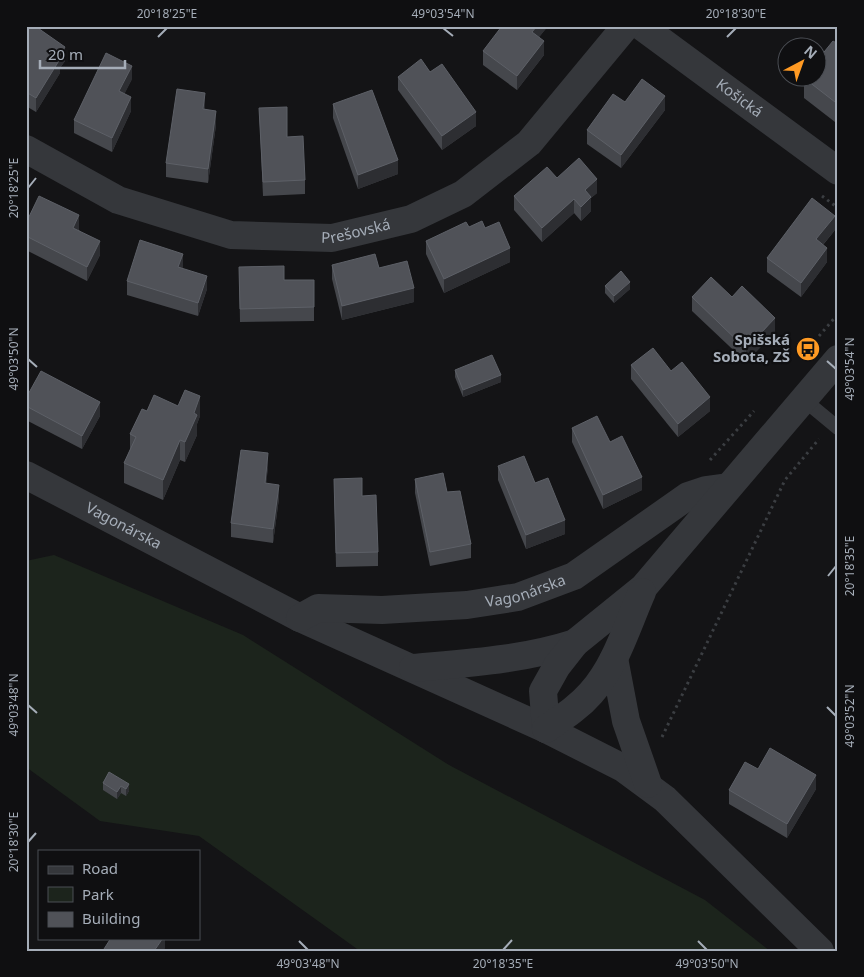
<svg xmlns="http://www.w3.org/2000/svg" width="864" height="977" viewBox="0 0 864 977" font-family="'Noto Sans',sans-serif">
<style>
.green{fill:#1c241c}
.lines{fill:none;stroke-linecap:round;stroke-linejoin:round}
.path{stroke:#3b3e42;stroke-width:3;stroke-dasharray:2.5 4;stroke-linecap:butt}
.lane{stroke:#35373b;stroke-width:14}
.street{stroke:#35373b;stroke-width:28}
.wall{fill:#45474c}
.shaded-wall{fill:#2d2e32}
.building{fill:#505258;stroke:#5d6067}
.ticks{fill:none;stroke:#a5adb8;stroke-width:2}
.labels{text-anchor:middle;stroke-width:4.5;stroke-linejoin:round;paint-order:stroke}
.street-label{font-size:15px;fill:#a5adb8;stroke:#0f0f11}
.poi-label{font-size:15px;font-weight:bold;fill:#a5adb8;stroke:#0f0f11;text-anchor:end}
.neatline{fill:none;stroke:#a5adb8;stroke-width:2}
.ticks-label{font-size:12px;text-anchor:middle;fill:#a5adb8}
</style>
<rect width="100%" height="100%" fill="#141416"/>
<!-- green -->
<polygon class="green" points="54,555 243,635 449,765 705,900 770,951 360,951 199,836 100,821 26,767 26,561"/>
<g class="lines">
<!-- path -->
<g class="path">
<polyline points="822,196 838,208"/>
<polyline points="819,336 838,314"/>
<polyline points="710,460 754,411"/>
<polyline points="662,737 785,480 819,439"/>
</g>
<!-- lane -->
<polyline class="lane" points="803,399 838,428"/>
<!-- street -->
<g class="street">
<path id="s1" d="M 641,26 L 838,171"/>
<path id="s2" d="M 26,149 L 118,200 L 231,235 L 332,238 L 411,219 L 463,194 L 529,143 L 626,26"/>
<path id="s3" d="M 26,475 L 300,618 L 546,729 L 623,768 L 665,799 L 820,951"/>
<path id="s4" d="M 300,618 L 318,608 L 382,610 L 467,605 L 518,597 L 574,576 L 688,496 L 706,490 L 728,487"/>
<polyline points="614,658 626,721 648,784"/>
<path d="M 413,668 C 468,663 522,660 575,643"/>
<polyline points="546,729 543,691 557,666 575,643 643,588 838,359"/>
<path d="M 546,729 C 562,718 578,708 591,693 C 616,665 627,626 642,592"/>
</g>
</g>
<!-- wall -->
<g class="wall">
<polygon points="548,26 539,37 544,55 517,90 483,65 483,51"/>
<polygon points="26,33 65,61 60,68 60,73 36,112 26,106"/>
<polygon points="838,44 838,118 835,122 804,98 804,78"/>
<polygon points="430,72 476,126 442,150 398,90 398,77"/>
<polygon points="132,79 124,94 131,111 112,152 74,133 74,120"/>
<polygon points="625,102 665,110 621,168 587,144 587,130"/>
<polygon points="333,104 398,174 358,189 333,118"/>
<polygon points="205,107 205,109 216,125 208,183 166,177 166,163"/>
<polygon points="259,108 287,137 305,180 305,194 263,196"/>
<polygon points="557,178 597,193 591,198 591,211 581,221 574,213 542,242 514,210 514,196"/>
<polygon points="26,223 79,229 79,230 100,255 87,281 26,250"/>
<polygon points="469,227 485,228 510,262 444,293 426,254 426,241"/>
<polygon points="835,230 823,245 827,262 801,297 767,272 767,258"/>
<polygon points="332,265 379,268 414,302 342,320 332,279"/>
<polygon points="183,267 182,268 207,289 198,316 127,295 127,281"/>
<polygon points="239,267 284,280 314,280 314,321 240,322"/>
<polygon points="605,286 630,289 614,303 605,293"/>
<polygon points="692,297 732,297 775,332 746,362 692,311"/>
<polygon points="631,365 671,371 710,411 678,437 631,379"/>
<polygon points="455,370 501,382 463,397 455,377"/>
<polygon points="26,398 100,416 82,449 26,420"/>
<polygon points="200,416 197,424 197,435 185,462 180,460 163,500 124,483 124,463 130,450 130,434"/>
<polygon points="572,428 610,442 642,490 603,509 572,442"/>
<polygon points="498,466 535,483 565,534 526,549 498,480"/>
<polygon points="268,467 266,483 279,498 273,543 231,537 231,523"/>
<polygon points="334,479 362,496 378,552 378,566 336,567"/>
<polygon points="415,479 447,492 471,544 471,558 430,566 415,493"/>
<polygon points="758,769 816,789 787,838 729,804 729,790"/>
<polygon points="109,772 129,791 126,796 121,793 117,799 103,790 103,783"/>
</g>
<!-- shaded-wall -->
<g class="shaded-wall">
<polygon points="537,26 548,26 532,46 532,32"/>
<polygon points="544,41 544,55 517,90 517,76"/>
<polygon points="65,47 65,61 60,68 60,73 36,112 36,98 58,58"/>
<polygon points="132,66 132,79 119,105 119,91"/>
<polygon points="205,93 205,107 203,123 203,109"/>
<polygon points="665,96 665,110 621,168 621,155"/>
<polygon points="131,97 131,111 112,152 112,138"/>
<polygon points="838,98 838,118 835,122 835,102"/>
<polygon points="216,111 216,125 208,183 208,169"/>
<polygon points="476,112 476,126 442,150 442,136"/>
<polygon points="398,160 398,174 358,189 358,175"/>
<polygon points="597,179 597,193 591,198 591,211 581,221 581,207 585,190"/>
<polygon points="574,199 574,213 542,242 542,228"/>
<polygon points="79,215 79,229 73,242 73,228"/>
<polygon points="835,216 835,230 816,253 816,239"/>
<polygon points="100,241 100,255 87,281 87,267"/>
<polygon points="510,248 510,262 444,293 444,279"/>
<polygon points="827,248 827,262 801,297 801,283"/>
<polygon points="183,254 183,267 178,281 178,267"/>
<polygon points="207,276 207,289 198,316 198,303"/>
<polygon points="630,282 630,289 614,303 614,296"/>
<polygon points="414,288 414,302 342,320 342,306"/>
<polygon points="775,318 775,332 746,362 746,349"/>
<polygon points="501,375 501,382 463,397 463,390"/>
<polygon points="200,396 200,416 197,424 197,435 185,462 185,442 194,413"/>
<polygon points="710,397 710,411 678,437 678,424"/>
<polygon points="100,402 100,416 82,449 82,436"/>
<polygon points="180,440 180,460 163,500 163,480"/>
<polygon points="268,453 268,467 265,496 265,483"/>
<polygon points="642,477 642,490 603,509 603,495"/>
<polygon points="279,485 279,498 273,543 273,529"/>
<polygon points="565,520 565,534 526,549 526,535"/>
<polygon points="816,775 816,789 787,838 787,824"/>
<polygon points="129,784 129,791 126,796 126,789"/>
<polygon points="121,786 121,793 117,799 117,792"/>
<polygon points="163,938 165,938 165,948 164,951 154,951"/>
</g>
<!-- building -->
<g class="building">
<polygon points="30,26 35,26 65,47 58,58 60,59 36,98 26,92 26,33"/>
<polygon points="502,26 537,26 532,32 544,41 517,76 483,51"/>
<polygon points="833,41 838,44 838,98 835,102 804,78 816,78 816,62"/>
<polygon points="106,53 132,66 119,91 131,97 112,138 74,120"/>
<polygon points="421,59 430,72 442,64 476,112 442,136 398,77"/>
<polygon points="642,79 665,96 621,155 587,130 613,94 625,102"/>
<polygon points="177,89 205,93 203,109 216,111 208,169 166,163"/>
<polygon points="372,90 398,160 358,175 333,104"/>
<polygon points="287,107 287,137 303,136 305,180 263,182 259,108"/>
<polygon points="579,158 597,179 585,190 591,197 581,207 574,199 542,228 514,196 547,167 557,178"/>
<polygon points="39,196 79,215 73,228 100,241 87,267 26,236 26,223"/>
<polygon points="812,198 835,216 816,239 827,248 801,283 767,258"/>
<polygon points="482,221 485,228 499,222 510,248 444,279 426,241 466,222 469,227"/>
<polygon points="140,240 183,254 178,267 207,276 198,303 127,281"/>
<polygon points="375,254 379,268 407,261 414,288 342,306 332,265"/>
<polygon points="284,266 284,280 314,280 314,307 240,309 239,267"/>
<polygon points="621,271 630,282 614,296 605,286"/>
<polygon points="711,277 732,297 742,286 775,318 746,349 692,297"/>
<polygon points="653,348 671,371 682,362 710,397 678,424 631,365"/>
<polygon points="492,355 501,375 463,390 455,370"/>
<polygon points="41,371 100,402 82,436 26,406 26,398"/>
<polygon points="185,390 200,396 194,413 197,415 185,442 180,440 163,480 124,463 136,437 130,434 142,409 147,411 154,395 178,406"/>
<polygon points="597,416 610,442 622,436 642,477 603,495 572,428"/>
<polygon points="241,450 268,453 265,483 279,485 273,529 231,523"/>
<polygon points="524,456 535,483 548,478 565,520 526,535 498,466"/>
<polygon points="443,473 447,492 460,491 471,544 430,552 415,479"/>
<polygon points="362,478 362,496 376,495 378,552 336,553 334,479"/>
<polygon points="770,748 816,775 787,824 729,790 745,762 758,769"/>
<polygon points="109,772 129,784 126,789 121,786 117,792 103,783"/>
<polygon points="111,938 163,938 154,951 106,951 104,949"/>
</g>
<!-- ticks -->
<path class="ticks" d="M 443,28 L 453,36M 158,37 L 167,28M 727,37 L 736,28M 28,188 L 36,178M 28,359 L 37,367M 827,361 L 836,369M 828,576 L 836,566M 28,705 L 37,713M 827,707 L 836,716M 28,842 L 36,833M 299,941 L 308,950M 698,941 L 707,950M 503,950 L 512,940"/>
<!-- icons -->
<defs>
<g id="bus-disc" transform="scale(1.25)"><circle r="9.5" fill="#ff9a23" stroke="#0f0f11"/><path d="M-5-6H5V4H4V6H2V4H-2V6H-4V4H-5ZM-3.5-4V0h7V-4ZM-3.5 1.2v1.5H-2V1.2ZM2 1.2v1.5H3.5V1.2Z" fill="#111"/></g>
</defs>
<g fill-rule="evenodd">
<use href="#bus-disc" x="808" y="349"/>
</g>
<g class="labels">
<!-- street labels -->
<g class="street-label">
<text dy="5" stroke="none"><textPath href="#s1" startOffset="122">Košická</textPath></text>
<text dy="5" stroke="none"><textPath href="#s2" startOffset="349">Prešovská</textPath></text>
<text dy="5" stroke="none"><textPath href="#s3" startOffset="110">Vagonárska</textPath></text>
<text dy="5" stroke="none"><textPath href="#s4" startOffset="230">Vagonárska</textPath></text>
</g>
<!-- poi labels -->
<g class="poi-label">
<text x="790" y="345">Spišská<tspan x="790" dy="17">Sobota, ZŠ</tspan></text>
</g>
</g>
<!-- border -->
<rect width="864" height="977" fill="none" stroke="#0f0f11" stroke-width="55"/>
<!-- legend -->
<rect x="38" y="850" width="162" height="90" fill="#0f0f11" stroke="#4b4e54"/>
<rect x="48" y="866" width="25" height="8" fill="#35373b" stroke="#4b4e54"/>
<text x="82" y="874" font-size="15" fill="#a5adb8">Road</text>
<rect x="48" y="887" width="25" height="15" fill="#1c241c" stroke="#4b4e54"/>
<text x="82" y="900" font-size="15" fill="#a5adb8">Park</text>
<rect x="48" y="912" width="25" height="15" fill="#505258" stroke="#4b4e54"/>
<text x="82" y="924" font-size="15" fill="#a5adb8">Building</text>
<!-- north arrow -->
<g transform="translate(802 62) rotate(41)"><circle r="24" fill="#0f0f11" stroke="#4b4e54"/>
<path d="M0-4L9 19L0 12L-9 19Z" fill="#ff9a23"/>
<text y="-8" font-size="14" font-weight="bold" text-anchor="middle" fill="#a5adb8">N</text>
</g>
<!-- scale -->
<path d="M40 60v8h85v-8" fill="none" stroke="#a5adb8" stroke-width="2.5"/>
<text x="48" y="60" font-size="15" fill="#a5adb8" stroke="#0f0f11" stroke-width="4" paint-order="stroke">20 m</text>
<rect x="28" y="28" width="808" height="922" class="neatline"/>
<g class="ticks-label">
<text x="167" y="18">20°18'25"E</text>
<text x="443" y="18">49°03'54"N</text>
<text x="736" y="18">20°18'30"E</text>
<text transform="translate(14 188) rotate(-90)" y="4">20°18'25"E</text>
<text transform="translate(14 359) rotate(-90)" y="4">49°03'50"N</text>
<text transform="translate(850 369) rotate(-90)" y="4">49°03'54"N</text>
<text transform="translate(850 566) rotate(-90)" y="4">20°18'35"E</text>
<text transform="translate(14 705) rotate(-90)" y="4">49°03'48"N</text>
<text transform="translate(850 716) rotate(-90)" y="4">49°03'52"N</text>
<text transform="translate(14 842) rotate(-90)" y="4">20°18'30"E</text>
<text x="308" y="968">49°03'48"N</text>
<text x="503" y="968">20°18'35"E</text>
<text x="707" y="968">49°03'50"N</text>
</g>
</svg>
